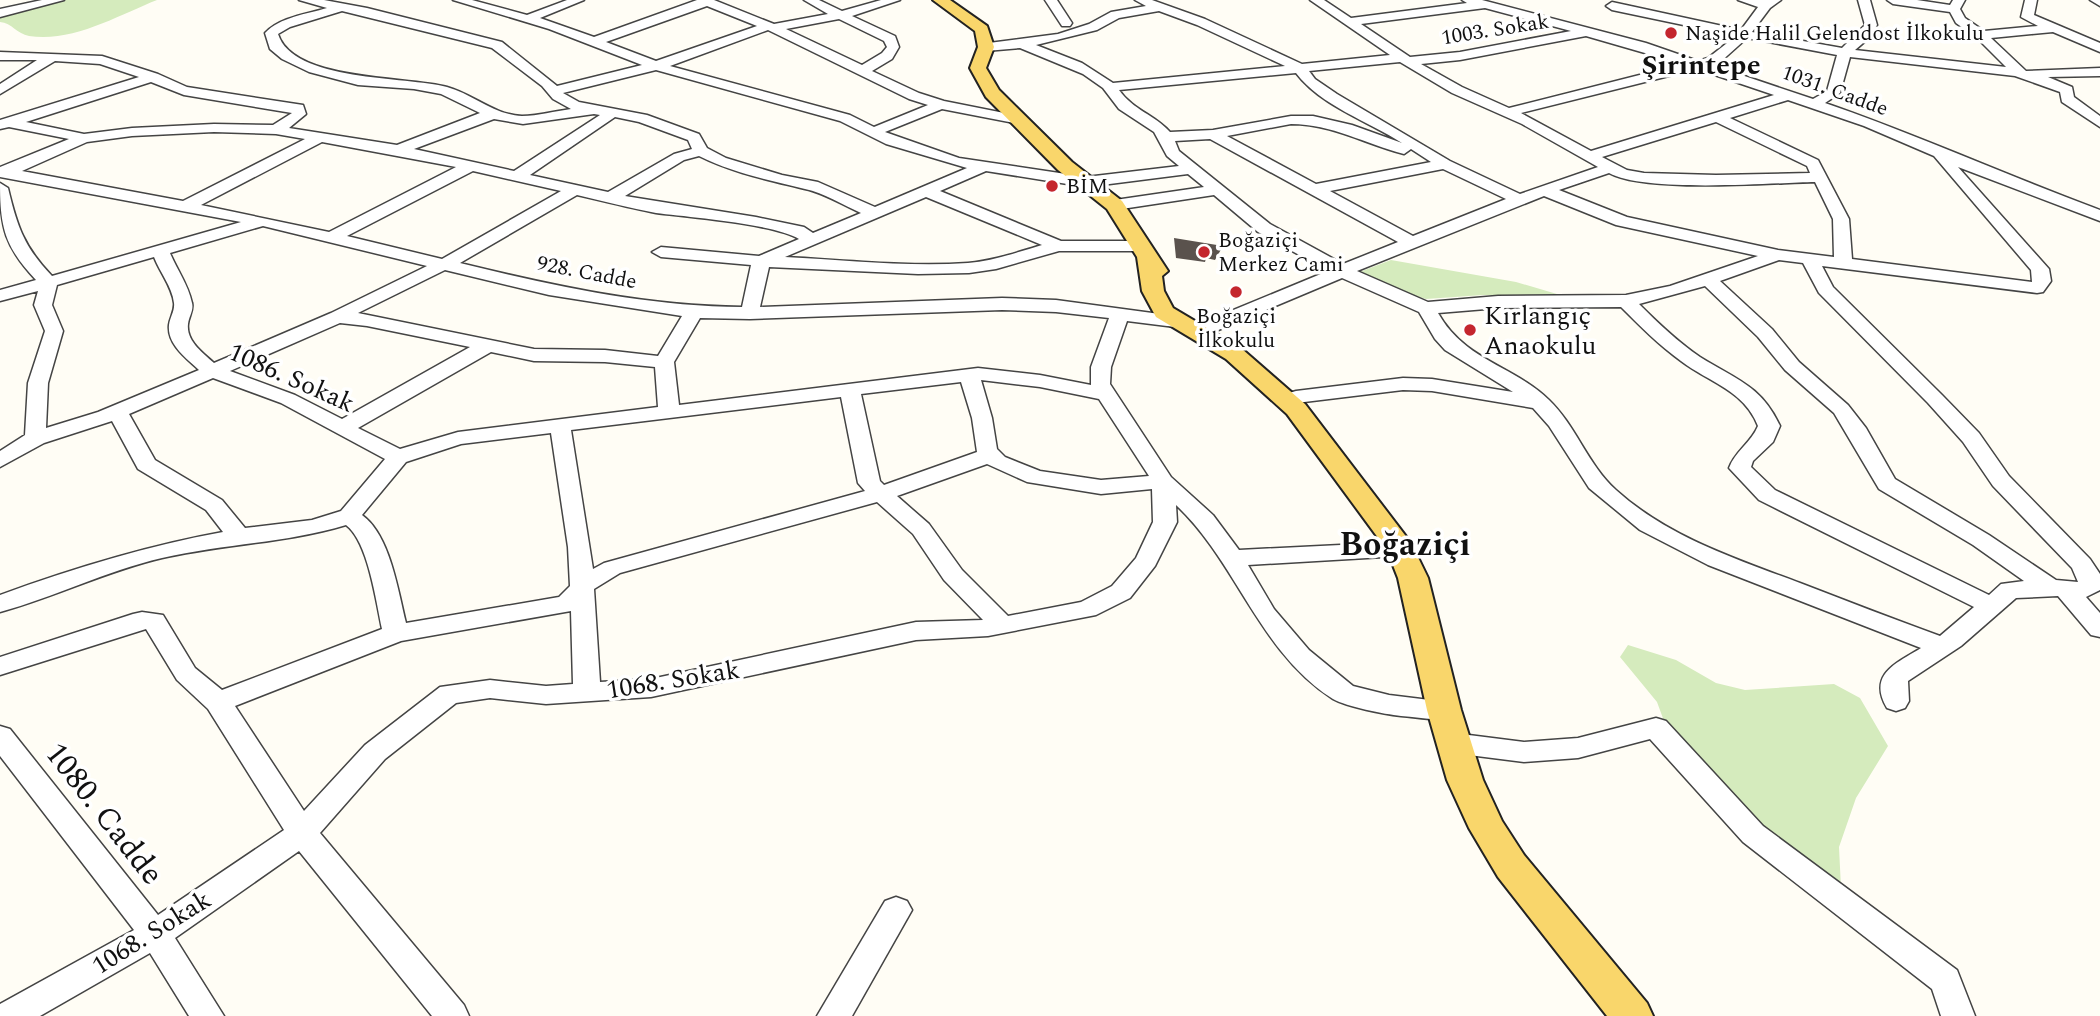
<svg xmlns="http://www.w3.org/2000/svg" width="2100" height="1016" viewBox="0 0 2100 1016" font-family="Spectral,serif">
<style>
.green{fill:#d5ebbd}
.building{fill:#5a524d}
.lines{fill:none;stroke-linecap:round;stroke-linejoin:round}
.minor-casing{stroke:#444;stroke-width:3}
.major-casing{stroke:#222;stroke-width:4}
.minor{fill:#fff;fill-rule:evenodd}
.major{fill:#f9d66b;fill-rule:evenodd}
.poi-dot{fill:#c4262e;stroke:#fff;stroke-width:2.5}
.labels{text-anchor:middle;stroke-width:7;stroke-linejoin:round;paint-order:stroke}
.far-street-label{font-size:21px;fill:#111;stroke:#fff}
.far-poi-label{font-size:21px;fill:#111;stroke:#fff;text-anchor:start}
.poi-label{font-size:26px;fill:#111;stroke:#fff;text-anchor:start}
.street-label{font-size:26px;fill:#111;stroke:#fff}
.far-district-label{font-size:28px;font-weight:bold;fill:#111;stroke:#fff}
.near-street-label{font-size:32px;fill:#111;stroke:#fff}
.district-label{font-size:33px;font-weight:bold;fill:#111;stroke:#fff}
</style>
<rect width="100%" height="100%" fill="#fffdf5"/>
<!-- green -->
<g class="green">
<path d="M 66,0 L 157,0 C 119,15 72,43 29,36 C 17,34 12,23 0,22 L 0,15 Z"/>
<polygon points="1391,260 1516,282 1567,297 1483,295 1426,299 1388,288 1357,273"/>
<polygon points="1628,645 1676,660 1716,683 1745,690 1834,684 1860,698 1888,746 1856,798 1839,847 1841,888 1769,841 1668,732 1657,702 1620,657"/>
</g>
<!-- building -->
<polygon class="building" points="1174,238 1223,246 1215,260 1206,258 1205,262 1176,258"/>
<g class="lines">
<!-- minor casing -->
<g class="minor-casing">
<g id="minor">
<polygon points="42,0 64,0 0,17 0,9"/>
<path d="M 299,0 L 324,0 L 367,8 L 502,42 L 557,86 L 642,65 L 549,29 L 453,0 L 472,0 L 527,15 L 567,0 L 584,0 L 540,18 L 594,37 L 697,0 L 714,0 L 774,24 L 828,14 L 804,0 L 819,0 L 842,11 L 881,0 L 900,0 L 852,16 L 895,36 L 899,47 L 892,59 L 872,71 L 919,93 L 944,101 L 1019,116 L 1026,120 L 1019,124 L 942,109 L 885,132 L 959,158 L 1086,177 L 1179,166 L 1167,156 L 1154,132 L 1119,109 L 1103,88 L 1083,74 L 1020,48 L 986,51 L 981,50 L 981,44 L 1058,34 L 1089,24 L 1111,12 L 1146,6 L 1135,0 L 1152,0 L 1205,19 L 1302,64 L 1390,55 L 1310,0 L 1324,0 L 1351,18 L 1467,3 L 1462,0 L 1482,0 L 1646,43 L 1698,61 L 1708,58 L 1736,36 L 1612,10 L 1606,6 L 1612,2 L 1741,30 L 1758,7 L 1738,0 L 1781,0 L 1770,8 L 1752,32 L 1842,48 L 1865,25 L 1858,0 L 1870,0 L 1877,25 L 1869,38 L 1855,50 L 2006,67 L 1977,38 L 1956,23 L 1950,12 L 1893,4 L 1887,0 L 1917,0 L 1950,5 L 1953,0 L 1965,0 L 1960,9 L 1965,18 L 1984,31 L 2038,26 L 2021,17 L 2025,0 L 2037,0 L 2034,15 L 2100,43 L 2100,52 L 2053,32 L 1991,38 L 2026,71 L 2100,68 L 2100,76 L 2048,77 L 2072,87 L 2074,97 L 2100,116 L 2100,127 L 2062,102 L 2060,92 L 2015,76 L 1850,57 L 1840,93 L 1825,103 C 1918,135 2008,176 2100,210 L 2100,221 L 1958,167 L 2049,269 L 2051,281 L 2043,292 L 2037,293 L 1822,266 L 1833,287 L 1942,395 L 1979,433 L 2009,476 L 2090,559 L 2100,574 L 2100,590 L 2086,597 L 2100,613 L 2100,637 L 2091,635 L 2058,596 L 2016,598 L 1961,646 L 1908,681 L 1909,701 L 1905,708 L 1896,711 L 1887,708 C 1867,674 1897,663 1921,648 L 1708,565 L 1640,530 L 1589,488 L 1549,426 L 1533,408 L 1432,391 L 1403,390 L 1296,403 L 1289,401 L 1286,397 L 1289,393 L 1296,391 L 1403,378 L 1432,379 L 1513,392 L 1445,350 L 1435,339 L 1419,312 L 1342,278 L 1216,331 L 1202,331 L 1200,327 L 1202,323 L 1328,271 L 1258,232 L 1214,195 L 1115,210 L 1107,205 L 1115,200 L 1204,187 L 1188,174 L 1086,187 L 986,171 L 940,191 L 1061,241 L 1142,241 L 1151,246 L 1142,251 L 1059,251 L 996,269 L 969,273 L 918,274 L 769,267 L 760,307 L 1002,298 L 1056,300 L 1182,317 L 1184,321 L 1182,325 L 1175,327 L 1127,321 L 1111,367 L 1110,384 L 1171,477 L 1213,515 L 1239,550 L 1401,542 L 1409,544 L 1413,549 L 1409,554 L 1401,556 L 1248,565 L 1274,609 L 1309,650 L 1353,686 L 1389,695 L 1454,703 L 1458,710 L 1454,717 C 1437,722 1418,717 1401,716 C 1384,714 1347,707 1333,699 C 1259,652 1237,562 1176,505 L 1177,522 L 1155,566 L 1130,598 L 1096,615 L 988,636 L 916,640 L 651,697 L 546,704 L 490,698 L 456,703 L 385,759 L 320,833 L 464,1005 L 469,1016 L 432,1016 L 299,851 L 175,938 L 224,1016 L 189,1016 L 150,953 L 40,1016 L 0,1016 L 0,1004 L 134,930 L 0,756 L 0,726 L 10,729 L 158,915 L 284,830 L 208,709 L 177,680 L 146,629 L 0,675 L 0,657 L 133,614 L 142,612 L 163,615 L 195,668 L 222,690 L 382,629 C 376,601 368,541 346,525 C 287,543 223,544 162,558 C 106,571 55,597 0,612 L 0,595 C 74,568 146,546 223,532 L 206,510 L 138,469 L 112,421 L 44,443 L 0,467 L 0,451 L 25,435 L 28,383 L 45,331 L 34,305 L 38,291 L 0,301 L 0,290 L 36,280 C 5,247 0,228 0,183 L 8,188 C 17,226 24,247 52,276 L 241,222 L 0,177 L 0,167 L 69,139 L 9,127 L 0,129 L 0,120 L 139,77 L 100,64 L 55,61 L 0,94 L 0,84 L 37,60 L 0,60 L 0,52 L 102,56 L 158,74 L 187,87 L 303,105 L 306,114 L 289,128 L 397,145 L 480,113 L 441,94 L 414,89 L 358,85 L 309,72 L 282,59 L 270,49 L 265,33 C 280,17 307,14 327,8 ZM 707,6 L 757,26 L 656,61 L 606,42 ZM 1485,8 L 1571,31 L 1460,52 L 1410,57 L 1361,24 ZM 342,11 L 492,48 L 542,86 L 553,99 L 571,109 C 555,111 538,116 522,116 C 494,115 473,94 447,87 C 406,76 293,82 278,34 L 290,27 ZM 1159,11 L 1197,25 L 1285,66 L 1113,83 L 1082,63 L 1036,45 L 1097,30 L 1119,18 ZM 839,19 L 884,41 L 887,47 L 882,53 L 862,65 L 786,29 ZM 768,30 L 909,99 L 928,105 L 874,127 L 850,115 L 670,66 ZM 1586,36 L 1683,64 L 1509,108 L 1462,87 L 1421,64 L 1460,60 ZM 1747,38 L 1837,55 L 1827,91 L 1813,99 L 1712,65 L 1718,64 ZM 1400,62 L 1452,93 L 1522,124 L 1598,167 L 1520,194 L 1450,161 L 1337,94 L 1315,79 L 1309,71 ZM 1697,69 L 1774,95 L 1591,151 L 1521,113 ZM 656,70 L 840,121 L 886,144 L 967,168 L 875,207 L 818,182 L 782,175 L 726,158 L 707,148 L 699,134 L 647,115 L 579,102 L 563,93 ZM 1296,73 C 1321,106 1368,121 1402,143 L 1352,125 L 1313,116 L 1291,116 L 1213,130 L 1170,132 C 1155,115 1133,110 1119,90 ZM 151,82 L 184,95 L 292,113 L 273,125 L 214,124 L 132,128 L 84,134 L 26,122 ZM 1788,100 L 1864,126 L 1934,156 L 2031,270 L 2032,282 L 1852,259 L 1849,219 L 1818,160 L 1730,118 ZM 594,114 L 600,115 L 514,171 L 414,149 L 494,119 L 523,124 ZM 615,117 L 639,122 L 688,140 L 692,149 L 674,154 L 608,192 L 530,175 ZM 1716,122 L 1807,166 L 1810,173 L 1716,175 L 1644,173 L 1627,170 L 1602,157 ZM 1291,124 C 1332,124 1365,144 1404,154 L 1411,149 L 1431,162 L 1316,184 L 1227,136 ZM 214,132 L 276,134 L 305,139 L 183,201 L 22,171 L 87,142 L 132,136 ZM 1210,139 L 1398,242 L 1343,264 L 1270,224 L 1179,151 L 1175,141 ZM 322,142 L 456,167 L 329,232 L 201,205 ZM 699,156 C 733,173 769,180 805,189 C 824,193 843,205 861,213 L 813,233 L 804,227 L 756,217 L 625,196 L 684,160 ZM 1443,169 L 1506,199 L 1413,236 L 1330,191 ZM 473,171 L 561,191 L 442,259 L 347,236 ZM 1609,173 C 1645,193 1769,183 1815,182 L 1833,219 L 1834,257 L 1778,250 L 1627,217 L 1559,190 ZM 577,195 C 603,201 630,208 656,213 C 688,217 775,224 799,239 L 759,256 L 661,247 L 652,252 L 661,257 L 751,265 L 742,307 C 646,306 554,286 460,263 ZM 1544,196 L 1616,225 L 1758,256 L 1670,286 L 1626,295 L 1498,296 L 1428,302 L 1357,271 ZM 926,197 L 1042,245 C 1018,252 993,261 968,263 C 907,267 845,260 785,257 ZM 263,226 L 427,266 L 331,313 L 214,363 C 203,353 186,341 188,324 C 189,316 194,310 192,303 C 188,284 177,270 170,253 ZM 154,257 C 160,273 172,286 174,303 C 175,311 170,317 169,325 C 167,344 186,358 199,370 L 98,412 L 46,428 L 48,383 L 63,331 L 52,305 L 57,285 ZM 1779,260 L 1803,263 L 1819,293 L 1928,403 L 1963,442 L 1993,486 L 2072,568 L 2078,582 L 2056,580 L 1989,535 L 1895,479 L 1866,428 L 1848,405 L 1799,362 L 1772,329 L 1720,281 ZM 445,270 L 549,295 L 682,316 L 658,356 L 605,350 L 534,349 L 358,313 ZM 1705,286 L 1758,337 L 1785,370 L 1834,413 L 1879,489 L 1973,545 L 2024,581 L 2001,584 L 1989,595 L 1775,490 L 1751,467 L 1753,461 L 1773,442 L 1780,426 C 1761,385 1735,379 1700,357 C 1678,342 1658,323 1639,304 ZM 1621,307 C 1640,326 1659,345 1681,361 C 1710,383 1744,390 1758,426 C 1751,443 1735,451 1729,468 L 1759,500 L 1974,607 L 1940,636 C 1893,619 1847,601 1800,583 C 1736,559 1668,537 1616,490 C 1588,465 1576,426 1549,400 C 1513,365 1465,361 1438,313 L 1498,308 ZM 1002,310 L 1056,312 L 1109,318 L 1091,367 L 1091,385 L 1040,375 L 978,368 L 679,405 L 674,362 L 700,318 L 750,319 ZM 340,323 L 367,326 L 470,347 L 342,419 L 295,395 L 230,371 ZM 491,352 L 534,361 L 605,362 L 655,367 L 658,407 L 458,432 L 400,449 L 358,428 ZM 213,378 L 281,403 L 385,459 L 341,511 L 312,520 L 245,528 L 222,500 L 155,460 L 129,414 ZM 981,380 L 1040,387 L 1099,399 L 1149,476 L 1101,480 L 1040,471 L 1005,457 L 997,449 L 992,418 ZM 961,382 L 972,418 L 977,452 L 884,485 L 880,481 L 861,394 ZM 841,397 L 858,483 L 865,491 L 604,563 L 593,569 L 571,430 ZM 551,433 L 568,547 L 570,586 L 559,597 L 406,623 C 398,591 390,535 362,515 L 406,462 L 461,444 ZM 987,464 L 1027,482 L 1101,494 L 1152,489 L 1153,522 L 1136,558 L 1112,586 L 1081,602 L 1008,616 L 962,570 L 929,524 L 897,496 ZM 877,502 L 913,534 L 944,580 L 983,620 L 916,622 L 651,679 L 600,682 L 594,589 L 620,573 ZM 571,611 L 573,684 L 546,686 L 490,680 L 440,687 L 365,745 L 304,811 L 235,706 L 401,641 Z"/>
<polygon points="1045,0 1057,0 1072,23 1070,26 1062,26"/>
<polygon points="2090,0 2100,0 2100,6"/>
<polygon points="1656,718 1666,721 1763,826 1957,970 1975,1016 1941,1016 1932,989 1743,842 1650,739 1578,758 1524,762 1453,753 1443,750 1439,743 1443,736 1453,733 1524,742 1578,738"/>
<polygon points="896,897 907,901 912,910 852,1016 817,1016 885,901"/>
</g>
</g>
<!-- major casing -->
<g class="major-casing">
<polygon id="major" points="933,0 950,0 987,26 994,47 986,68 999,90 1072,162 1122,201 1168,271 1162,276 1164,291 1173,308 1242,349 1305,404 1411,543 1428,578 1461,710 1483,780 1502,821 1524,855 1647,1003 1653,1016 1607,1016 1498,877 1469,828 1447,780 1427,710 1398,578 1387,550 1287,414 1226,359 1156,317 1142,291 1137,257 1107,209 1058,170 986,97 970,68 978,47 975,31"/>
</g>
<!-- minor -->
<use href="#minor" class="minor"/>
<!-- major -->
<use href="#major" class="major"/>
</g>
<!-- markers -->
<g class="poi-dot">
<circle cx="1671" cy="33" r="7"/>
<circle cx="1052" cy="186" r="7"/>
<circle cx="1204" cy="252" r="7"/>
<circle cx="1236" cy="292" r="7"/>
<circle cx="1470" cy="330" r="7"/>
</g>
<g class="labels">
<!-- far-street labels -->
<g class="far-street-label">
<text transform="translate(1495 29) rotate(-9)" y="7">1003. Sokak</text>
<text transform="translate(1835 90) rotate(20)" y="7">1031. Cadde</text>
<text transform="translate(587 272) rotate(11)" y="7">928. Cadde</text>
</g>
<!-- far-poi labels -->
<g class="far-poi-label">
<text x="1685" y="40">Naşide Halil Gelendost İlkokulu</text>
<text x="1066" y="193">BİM</text>
<text x="1218" y="247">Boğaziçi<tspan x="1218" dy="24">Merkez Cami</tspan></text>
<text x="1236" y="323" text-anchor="middle">Boğaziçi<tspan x="1236" dy="24">İlkokulu</tspan></text>
</g>
<!-- poi labels -->
<g class="poi-label">
<text x="1484" y="324">Kırlangıç<tspan x="1484" dy="30">Anaokulu</tspan></text>
</g>
<!-- street labels -->
<g class="street-label">
<text transform="translate(292 377) rotate(24)" y="9">1086. Sokak</text>
<text transform="translate(673 679) rotate(-9)" y="9">1068. Sokak</text>
<text transform="translate(151 932) rotate(-32)" y="9">1068. Sokak</text>
</g>
<!-- far-district labels -->
<g class="far-district-label">
<text x="1701" y="74">Şirintepe</text>
</g>
<!-- near-street labels -->
<g class="near-street-label">
<text transform="translate(105 813) rotate(52)" y="11">1080. Cadde</text>
</g>
<!-- district labels -->
<g class="district-label">
<text x="1405" y="555">Boğaziçi</text>
</g>
</g>
</svg>
